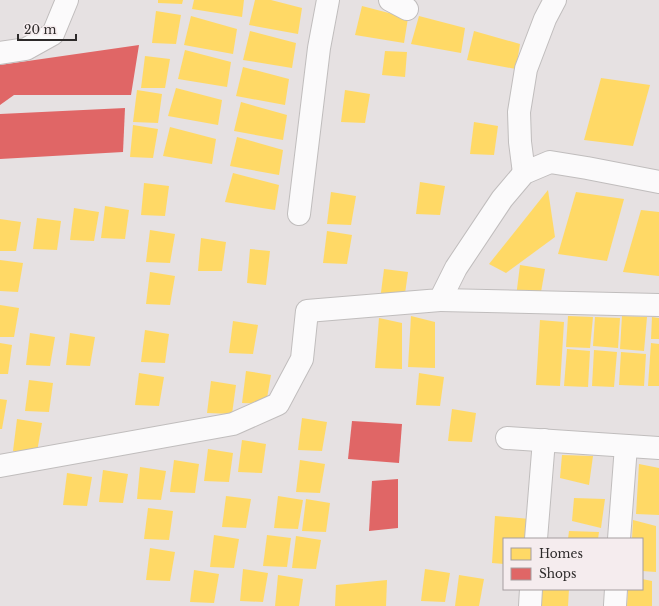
<svg xmlns="http://www.w3.org/2000/svg" width="659" height="606" viewBox="0 0 659 606" font-family="'Libre Baskerville',serif">
<style>
.homes{fill:#ffd966}
.shops{fill:#e06666}
.lines{fill:none;stroke-linecap:round;stroke-linejoin:round}
.minor-casing{stroke:#c0bdbd;stroke-width:24}
.minor{stroke:#fbfafb;stroke-width:22}
</style>
<rect width="100%" height="100%" fill="#e6e1e2"/>
<!-- homes -->
<g class="homes">
<polygon points="158,0 183,0 182,4 158,3"/>
<polygon points="194,0 244,0 242,17 192,9"/>
<polygon points="255,0 271,0 302,8 298,34 249,25"/>
<polygon points="362,6 408,18 404,43 355,35"/>
<polygon points="156,11 181,15 176,44 152,43"/>
<polygon points="191,16 237,29 233,54 184,45"/>
<polygon points="419,16 465,28 461,53 411,44"/>
<polygon points="250,31 296,43 292,68 243,60"/>
<polygon points="474,31 520,44 516,69 467,60"/>
<polygon points="185,50 231,62 227,87 178,79"/>
<polygon points="385,51 407,52 405,77 382,75"/>
<polygon points="145,56 170,59 165,88 141,88"/>
<polygon points="243,67 289,79 285,105 236,96"/>
<polygon points="601,78 650,85 633,146 584,140"/>
<polygon points="176,88 222,100 218,125 168,116"/>
<polygon points="137,90 162,94 158,123 133,122"/>
<polygon points="345,90 370,94 365,123 341,122"/>
<polygon points="241,102 287,115 283,140 234,131"/>
<polygon points="474,122 498,126 494,155 470,154"/>
<polygon points="133,125 158,129 153,158 130,157"/>
<polygon points="170,127 216,139 212,164 163,156"/>
<polygon points="237,137 283,150 279,175 230,166"/>
<polygon points="233,173 279,185 275,210 225,202"/>
<polygon points="420,182 445,186 440,215 416,214"/>
<polygon points="144,183 169,186 165,216 141,215"/>
<polygon points="548,190 555,237 506,273 489,264"/>
<polygon points="331,192 356,196 351,225 327,224"/>
<polygon points="576,192 624,199 607,261 558,254"/>
<polygon points="105,206 129,210 125,239 101,238"/>
<polygon points="74,208 99,212 94,241 70,240"/>
<polygon points="641,210 659,212 659,276 623,272"/>
<polygon points="37,218 61,221 57,250 33,249"/>
<polygon points="0,219 21,222 16,251 0,251"/>
<polygon points="150,230 175,234 170,263 146,262"/>
<polygon points="327,231 352,235 347,264 323,263"/>
<polygon points="201,238 226,242 222,271 198,271"/>
<polygon points="250,249 270,251 266,285 247,283"/>
<polygon points="0,260 23,263 18,292 0,291"/>
<polygon points="520,265 545,269 540,298 516,297"/>
<polygon points="384,269 408,272 404,301 380,300"/>
<polygon points="150,272 175,276 170,305 146,304"/>
<polygon points="0,305 19,308 14,337 0,337"/>
<polygon points="411,316 435,322 435,368 408,367"/>
<polygon points="568,316 593,317 590,348 566,347"/>
<polygon points="622,316 647,317 644,351 620,349"/>
<polygon points="595,317 620,318 618,348 593,346"/>
<polygon points="652,317 659,318 659,339 651,339"/>
<polygon points="379,318 402,323 402,369 375,368"/>
<polygon points="540,320 564,322 560,386 536,385"/>
<polygon points="233,321 258,325 253,354 229,353"/>
<polygon points="145,330 169,334 165,363 141,362"/>
<polygon points="30,333 55,337 50,366 26,365"/>
<polygon points="70,333 95,337 90,366 66,365"/>
<polygon points="0,343 12,345 8,374 0,374"/>
<polygon points="651,343 659,344 659,386 648,386"/>
<polygon points="567,349 590,351 588,387 564,386"/>
<polygon points="594,350 617,352 614,387 592,386"/>
<polygon points="621,352 646,354 644,386 619,385"/>
<polygon points="246,371 271,375 266,404 242,403"/>
<polygon points="139,373 164,377 159,406 135,405"/>
<polygon points="419,373 444,377 440,406 416,405"/>
<polygon points="29,380 53,383 49,412 25,411"/>
<polygon points="211,381 236,385 232,414 207,413"/>
<polygon points="0,399 7,400 2,429 0,429"/>
<polygon points="452,409 476,413 472,442 448,441"/>
<polygon points="302,418 327,422 322,451 298,450"/>
<polygon points="17,419 42,423 37,452 13,451"/>
<polygon points="242,440 266,444 262,473 238,472"/>
<polygon points="208,449 233,453 229,482 204,481"/>
<polygon points="562,455 593,456 589,485 560,478"/>
<polygon points="174,460 199,464 195,493 170,492"/>
<polygon points="300,460 325,464 320,493 296,492"/>
<polygon points="639,464 659,468 659,515 636,514"/>
<polygon points="140,467 166,471 161,500 137,499"/>
<polygon points="103,470 128,474 123,503 99,502"/>
<polygon points="67,473 92,477 87,506 63,505"/>
<polygon points="226,496 251,499 246,528 222,527"/>
<polygon points="278,496 303,500 298,529 274,528"/>
<polygon points="574,498 605,499 601,528 572,521"/>
<polygon points="306,499 330,503 326,532 302,531"/>
<polygon points="148,508 173,511 169,540 144,539"/>
<polygon points="495,516 530,519 529,539 504,539 504,564 492,563"/>
<polygon points="633,520 656,526 656,572 642,571 642,539 632,539"/>
<polygon points="569,531 599,532 598,539 568,539"/>
<polygon points="214,535 239,539 234,568 210,567"/>
<polygon points="267,535 291,538 287,567 263,566"/>
<polygon points="296,536 321,540 316,569 292,568"/>
<polygon points="150,548 175,552 170,581 146,580"/>
<polygon points="243,569 268,573 263,602 240,601"/>
<polygon points="425,569 450,573 445,602 421,601"/>
<polygon points="194,570 219,574 214,603 190,602"/>
<polygon points="278,575 303,579 299,606 275,606"/>
<polygon points="459,575 484,579 479,606 455,606"/>
<polygon points="642,579 652,581 652,606 627,606 628,589 642,589"/>
<polygon points="387,580 386,606 335,606 336,585"/>
<polygon points="534,589 569,589 568,606 534,606"/>
</g>
<!-- shops -->
<g class="shops">
<polygon points="139,45 131,95 14,95 0,105 0,65"/>
<polygon points="125,108 123,152 0,159 0,114"/>
<polygon points="352,421 402,424 399,463 348,459"/>
<polygon points="398,479 398,528 369,531 372,481"/>
</g>
<g class="lines">
<!-- minor casing -->
<g class="minor-casing">
<g id="minor">
<polyline points="390,0 407,9"/>
<polyline points="0,53 26,49 53,34 67,0"/>
<polyline points="524,173 520,142 519,112 526,69 545,19 555,0"/>
<polyline points="299,214 319,48 328,0"/>
<polyline points="440,300 659,305"/>
<polyline points="507,438 659,448"/>
<polyline points="0,466 233,424 278,404 302,359 307,311 440,300 456,268 502,199 524,173 550,162 587,168 659,182"/>
<polyline points="536,539 544,440"/>
<polyline points="619,539 626,446"/>
<polyline points="615,605 616,589"/>
<polyline points="530,606 531,589"/>
</g>
</g>
<!-- minor -->
<use href="#minor" class="minor"/>
</g>
<!-- legend -->
<rect x="503" y="538" width="140" height="52" fill="#f5ecee" stroke="#a59ea0"/>
<rect x="511" y="548" width="20" height="12" fill="#ffd966" stroke="#a59ea0"/>
<text x="539" y="558" font-size="12" fill="#2d2a2a">Homes</text>
<rect x="511" y="568" width="20" height="12" fill="#e06666" stroke="#a59ea0"/>
<text x="539" y="578" font-size="12" fill="#2d2a2a">Shops</text>
<!-- scale -->
<path d="M18 34v6h58v-6" fill="none" stroke="#2d2a2a" stroke-width="2"/>
<text x="24" y="34" font-size="12" fill="#2d2a2a" stroke="#f5ecee" stroke-width="3" paint-order="stroke">20 m</text>
</svg>
